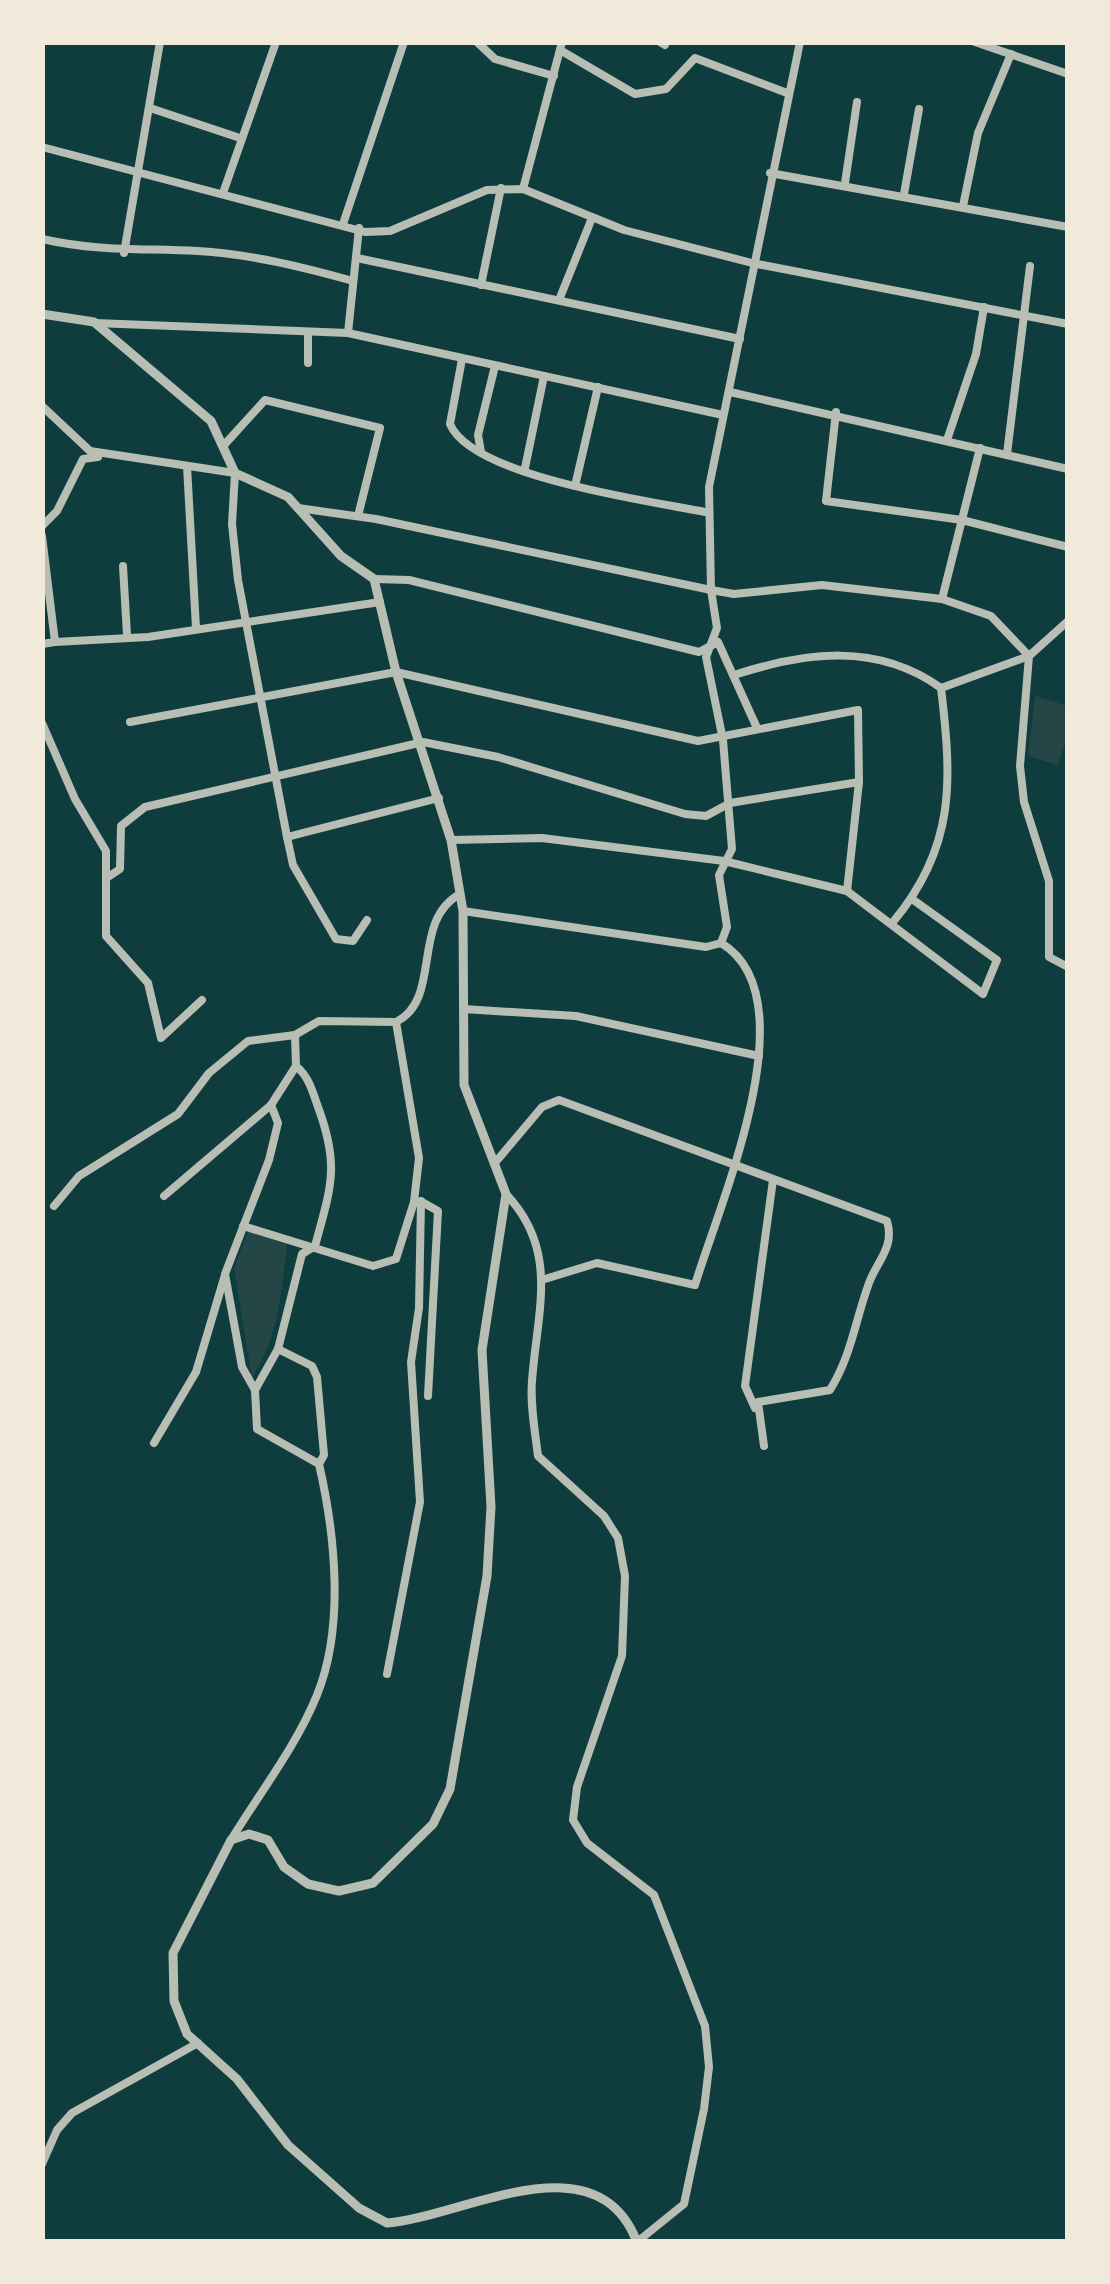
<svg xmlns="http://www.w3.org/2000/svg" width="1110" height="2284" viewBox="0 0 1110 2284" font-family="Cabin,sans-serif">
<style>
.green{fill:#244646}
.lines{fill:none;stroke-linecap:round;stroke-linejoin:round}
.minor{stroke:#b8beb3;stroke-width:8}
.tertiary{stroke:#b8beb3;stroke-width:9}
</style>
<rect width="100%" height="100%" fill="#0f3d3e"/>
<!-- green -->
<g class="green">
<polygon points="1035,696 1068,706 1068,733 1058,765 1028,756"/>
<path d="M 248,1232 L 287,1244 C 282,1290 278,1338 252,1378 L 234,1268 Z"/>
</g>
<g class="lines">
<!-- minor -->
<g class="minor">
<polyline points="477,42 495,59 554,76"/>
<polyline points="660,42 665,45"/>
<polyline points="975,42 1068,74"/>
<polyline points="560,50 635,94 666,89 695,58 787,93"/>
<polyline points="150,108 240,138"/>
<polyline points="42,147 365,232 390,231 487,190 523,189 624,230 752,263 1068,324"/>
<polyline points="770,173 1068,227"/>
<polyline points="845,183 857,102"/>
<polyline points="523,189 562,42"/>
<polyline points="223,193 276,42"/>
<polyline points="904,194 919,109"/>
<polyline points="963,206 978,133 1011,54"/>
<polyline points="343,224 404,42"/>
<path d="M 42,239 C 101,252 140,248 198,251 C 250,254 303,267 353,281"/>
<polyline points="124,253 160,42"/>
<polyline points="357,258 740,339"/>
<polyline points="481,285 501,188"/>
<polyline points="559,300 592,218"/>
<polyline points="95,323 348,333 723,415"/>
<polyline points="308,332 308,363"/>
<polyline points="348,333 359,228"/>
<path d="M 462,359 L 450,424 C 472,477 650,501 705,512"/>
<polyline points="730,392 1068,469"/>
<polyline points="42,406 90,451 235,473 232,524 238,580 287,837 293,865 336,939 353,941 367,920"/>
<polyline points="836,412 826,501 962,520 1068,547"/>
<polyline points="947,440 976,354 984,307"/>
<polyline points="225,444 265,400 380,428 358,516"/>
<polyline points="481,452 478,435 495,366"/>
<polyline points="1007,454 1030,266"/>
<polyline points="187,466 196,628"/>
<polyline points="525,468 544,376"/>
<polyline points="575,486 598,387"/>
<polyline points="298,508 376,519 711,590 709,487 800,42"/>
<polyline points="42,526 57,511 83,459 98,457"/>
<polyline points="42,536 55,642 148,637 380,602"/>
<polyline points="123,566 127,635"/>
<polyline points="374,579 409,580 699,652 718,642 757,728"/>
<polyline points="942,599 980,448"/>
<polyline points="1068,621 1029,656 1020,766 1024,802 1049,881 1049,957 1068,967"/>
<polyline points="42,644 55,642"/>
<path d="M 734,675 C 805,652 877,642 941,688 C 952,780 956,847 893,922"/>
<polyline points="130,722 396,672 698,741 858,710 859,782 847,891"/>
<polyline points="42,723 75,799 106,851 106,936 148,983 161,1038 202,1000"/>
<polyline points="287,837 439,798"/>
<polyline points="451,840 542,838 724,861 847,891 983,994 997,960 912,899"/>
<polyline points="108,877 120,869 121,826 145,807 423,742 498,757 685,814 706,816 730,803 859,782"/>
<path d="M 463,911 L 706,947 L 721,943 C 812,997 718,1207 695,1285 L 597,1263 L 545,1279"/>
<polyline points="721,943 727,927 719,875 732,849 723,740 706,657 717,628 711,590 734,594 822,585 942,599 991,616 1029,656 941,688"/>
<polyline points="463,1009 576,1016 759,1056"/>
<path d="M 396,1022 C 443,999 410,921 460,894"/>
<polyline points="271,1105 278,1123 269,1160 225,1274 242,1367 255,1390 257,1429 319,1464"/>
<path d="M 494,1164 L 542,1107 L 559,1100 L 887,1221 C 895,1247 877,1261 869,1283 C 855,1321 852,1354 830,1390 L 758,1402 L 764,1446"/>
<path d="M 506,1194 C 560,1251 537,1311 532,1381 C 530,1405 535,1431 538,1456 L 604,1516 L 618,1538 L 625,1576 L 622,1656 L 577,1787 L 573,1820 L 587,1843 L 654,1895 L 705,2026 L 709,2067 L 704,2109 L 684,2204 L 637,2242"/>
<polyline points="164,1196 271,1105 296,1066"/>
<polyline points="422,1202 438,1211 428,1396"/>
<polyline points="54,1206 79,1176 178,1114 209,1073 248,1041 295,1035 319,1021 396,1022 419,1158 414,1202 396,1259 373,1266 243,1226"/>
<path d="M 255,1390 L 278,1349 L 302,1254 L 315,1246 C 331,1187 340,1166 318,1107 C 312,1090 309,1077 296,1066 L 295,1035"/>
<polyline points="755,1408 745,1386 773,1180"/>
<polyline points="154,1443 196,1372 225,1275"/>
<polyline points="387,1674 420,1502 411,1362 419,1308 421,1201"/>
<path d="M 231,1840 C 259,1794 297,1745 317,1695 C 345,1626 335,1534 319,1464 L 324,1455 L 317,1377 L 312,1366 L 278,1349"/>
<polyline points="42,2164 57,2130 72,2113 198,2043"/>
</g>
<!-- tertiary -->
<path class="tertiary" d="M 42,314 L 94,322 L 211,421 L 235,473 L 288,497 L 341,556 L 374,579 L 396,672 L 451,840 L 463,911 L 464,1085 L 506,1194 L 482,1350 L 491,1507 L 487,1576 L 450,1789 L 433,1824 L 373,1883 L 339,1891 L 308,1884 L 284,1867 L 268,1840 L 249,1834 L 231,1840 L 173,1953 L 174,2001 L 187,2034 L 237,2079 L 288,2145 L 359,2208 L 387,2223 C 463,2217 596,2136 637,2242"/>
</g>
<!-- border -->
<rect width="1110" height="2284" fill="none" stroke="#f1e9da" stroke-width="90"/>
</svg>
